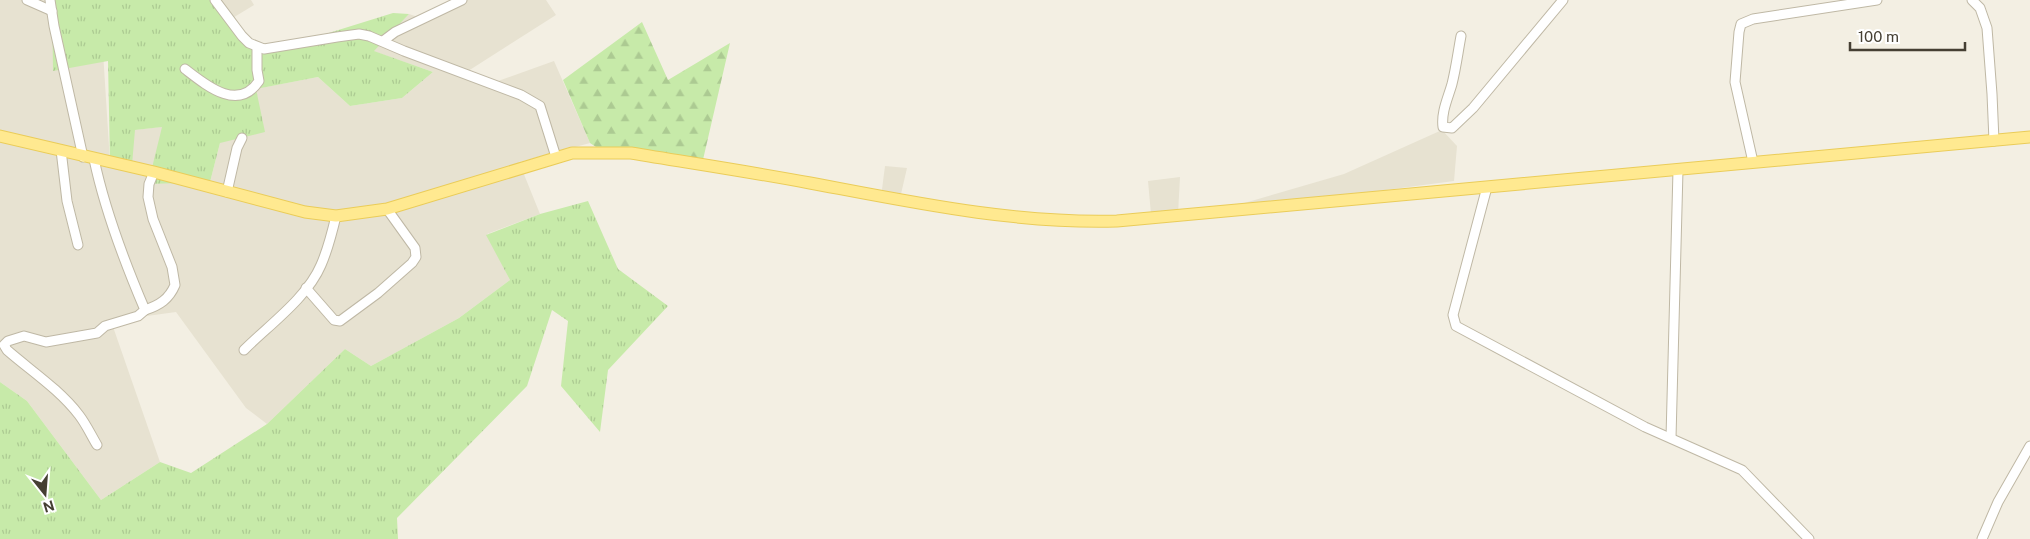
<svg xmlns="http://www.w3.org/2000/svg" width="2030" height="539" viewBox="0 0 2030 539" font-family="'Public Sans',sans-serif">
<style>
.residential{fill:#e7e2d1}
.grass{fill:url(#grass-tufts)}
.forest{fill:url(#forest-firs)}
.lines{fill:none;stroke-linecap:round;stroke-linejoin:round}
.minor-casing{stroke:#bfb8a5;stroke-width:11}
.major-casing{stroke:#eacc59;stroke-width:13}
.minor{stroke:#fff;stroke-width:9}
.major{stroke:#ffe990;stroke-width:11}
</style>
<defs>
<pattern id="grass-tufts" width="24" height="20" patternUnits="userSpaceOnUse" patternTransform="scale(1.25)"><rect width="24" height="20" fill="#c7eaa9"/><path d="M3 7l-1-3M5 7V3M7 7l1-3M15 17l-1-3M17 17v-4M19 17l1-3" fill="none" stroke="#acca92"/></pattern>
<pattern id="forest-firs" width="22" height="20" patternUnits="userSpaceOnUse" patternTransform="scale(1.25)"><rect width="22" height="20" fill="#c7eaa9"/><path d="M5 1l3.5 6h-7zM16 11l3.5 6h-7z" fill="#acca92"/></pattern>
</defs>
<rect width="100%" height="100%" fill="#f3efe3"/>
<!-- residential -->
<g class="residential">
<polygon points="0,0 53,0 103,52 110,162 134,130 169,126 210,182 220,143 255,89 318,77 350,106 402,98 433,72 373,51 409,14 427,20 452,10 466,0 546,0 556,15 465,73 498,81 554,61 590,143 519,162 540,214 487,234 510,280 459,318 371,366 345,349 267,424 246,408 176,312 111,321 160,462 101,500 27,401 0,382"/>
<polygon points="216,0 251,0 254,5 231,19"/>
<polygon points="1442,130 1457,146 1454,181 1210,213 1344,174"/>
<polygon points="885,166 907,168 901,194 881,197"/>
<polygon points="1180,177 1178,214 1151,214 1148,181"/>
</g>
<!-- grass -->
<g class="grass">
<polygon points="52,0 216,0 231,19 259,46 287,46 393,13 409,14 374,51 433,72 402,98 350,106 318,77 256,89 265,132 220,143 210,182 148,184 162,127 135,130 132,165 110,162 108,61 53,71"/>
<polygon points="588,201 618,269 668,306 608,370 600,432 561,386 568,321 552,310 527,386 397,518 398,539 0,539 0,382 27,401 101,500 160,462 191,473 267,424 345,349 371,366 459,318 510,280 486,235 540,214"/>
</g>
<!-- forest -->
<polygon class="forest" points="642,22 668,80 730,43 702,164 599,149 590,143 563,80"/>
<g class="lines">
<!-- minor casing -->
<g class="minor-casing">
<g id="minor">
<polyline points="27,0 52,11"/>
<polyline points="50,0 54,26 83,157"/>
<polyline points="215,0 242,36 249,43 264,49 337,37 359,34 369,36 404,51 521,95 540,106 556,157"/>
<polyline points="1972,0 1980,8 1987,28 1992,94 1994,141"/>
<path d="M 1461,36 C 1458,52 1456,68 1452,84 C 1448,98 1441,112 1443,127 L 1452,128 L 1473,108 L 1563,0"/>
<polyline points="383,41 395,32 462,0"/>
<path d="M 185,69 C 207,86 238,112 259,81 L 257,70 L 257,47"/>
<polyline points="61,150 67,201 78,245"/>
<path d="M 94,159 C 105,211 124,261 145,310 L 138,316 L 105,326 L 97,333 L 46,342 L 24,336 L 8,341 L 4,345 L 7,350 C 31,371 59,389 79,415 C 86,424 91,435 97,445"/>
<polyline points="1753,162 1735,82 1739,32 1741,24 1753,19 1877,0"/>
<polyline points="1487,187 1453,315 1456,326 1645,427 1742,470 1809,539"/>
<polyline points="227,192 237,148 242,138"/>
<polyline points="306,288 334,320 340,321 378,293 412,263 416,257 415,248 387,209"/>
<path d="M 145,310 C 160,305 169,299 175,285 L 172,267 L 153,219 L 148,197 L 149,184 L 154,172"/>
<path d="M 244,350 C 269,325 307,298 321,265 C 328,249 332,233 336,216"/>
<polyline points="1671,438 1678,170"/>
<polyline points="1982,539 1998,502 2030,446"/>
</g>
</g>
<!-- major casing -->
<g class="major-casing">
<path id="major" d="M 0,136 L 154,172 L 305,212 L 336,216 L 387,209 L 572,153 L 631,153 C 691,163 751,172 810,183 C 911,202 1014,224 1117,221 L 2030,137"/>
</g>
<!-- minor -->
<use href="#minor" class="minor"/>
<!-- major -->
<use href="#major" class="major"/>
</g>
<!-- north arrow -->
<g transform="translate(45 494) rotate(163)" stroke="#ffffff" stroke-width="4" paint-order="stroke">
<path d="M0-4L9 19L0 12L-9 19Z" fill="#453f33"/>
<text y="-8" font-size="14" font-weight="bold" text-anchor="middle" fill="#453f33">N</text>
</g>
<!-- scale -->
<path d="M1850 42v8h115v-8" fill="none" stroke="#453f33" stroke-width="2.5"/>
<text x="1858" y="42" font-size="15" fill="#453f33" stroke="#ffffff" stroke-width="4" paint-order="stroke">100 m</text>
</svg>
